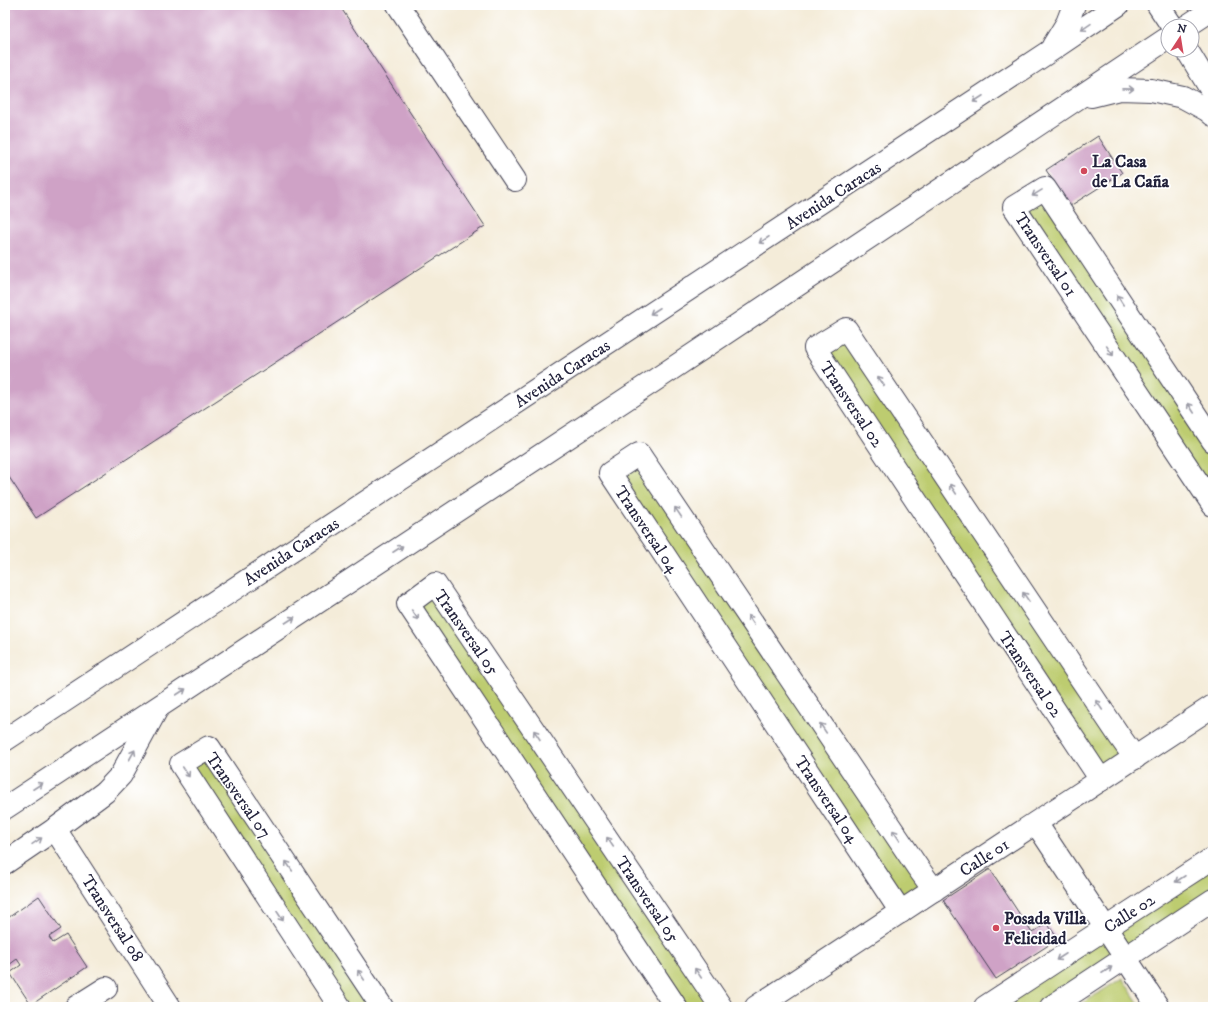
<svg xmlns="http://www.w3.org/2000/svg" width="1218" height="1012" viewBox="0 0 1218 1012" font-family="'IM FELL DW Pica',serif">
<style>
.green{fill:#bdcc6f;stroke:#707755}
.building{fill:#cfa2c6}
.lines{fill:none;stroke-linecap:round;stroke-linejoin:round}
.minor-casing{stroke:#424053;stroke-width:24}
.minor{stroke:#fff;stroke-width:22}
.oneway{stroke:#9c9ca7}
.poi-dot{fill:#d1495b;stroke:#fff;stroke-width:1.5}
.labels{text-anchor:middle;stroke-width:3.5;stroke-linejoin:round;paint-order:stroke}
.poi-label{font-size:17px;font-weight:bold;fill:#22223b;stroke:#fff;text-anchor:start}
.street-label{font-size:17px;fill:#22223b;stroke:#fff}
</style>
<rect width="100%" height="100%" fill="#fff"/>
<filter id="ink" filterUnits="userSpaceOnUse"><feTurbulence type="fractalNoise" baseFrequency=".025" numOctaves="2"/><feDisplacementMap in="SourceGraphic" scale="8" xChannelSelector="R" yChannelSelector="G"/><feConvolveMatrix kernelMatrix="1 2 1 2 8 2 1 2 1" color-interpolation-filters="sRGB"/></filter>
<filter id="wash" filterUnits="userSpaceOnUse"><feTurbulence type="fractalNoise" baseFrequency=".012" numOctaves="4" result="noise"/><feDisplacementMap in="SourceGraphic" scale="16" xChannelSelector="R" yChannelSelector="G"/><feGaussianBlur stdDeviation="0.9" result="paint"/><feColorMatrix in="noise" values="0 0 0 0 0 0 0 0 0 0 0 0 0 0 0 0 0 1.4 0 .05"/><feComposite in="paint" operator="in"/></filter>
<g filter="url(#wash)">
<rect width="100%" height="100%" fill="#f4ecd9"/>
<!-- green -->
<g class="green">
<polygon points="1046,188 1213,441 1213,505 1014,207"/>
<polygon points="846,329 1134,758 1101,780 815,348"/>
<polygon points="639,454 933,891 901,911 610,473"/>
<polygon points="435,584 721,1007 676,1007 408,604"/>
<polygon points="209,747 382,1007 340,1007 181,764"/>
<polygon points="1213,858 1213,900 1050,1007 987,1007"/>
<polygon points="1122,978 1141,1007 1077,1007"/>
</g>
<g id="blocks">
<!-- building -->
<g class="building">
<polygon points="5,5 339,5 485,226 36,518 5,471"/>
<polygon points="1098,136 1122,173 1070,206 1046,170"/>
<polygon points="990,869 1032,933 1047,923 1058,939 996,979 943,900"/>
<polygon points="39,896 61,929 49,937 53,943 66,935 87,967 31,1005 10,973 21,965 17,959 5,968 5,920"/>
</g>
</g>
</g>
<g filter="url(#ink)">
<use href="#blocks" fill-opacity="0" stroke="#424053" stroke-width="1"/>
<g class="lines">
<!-- minor casing -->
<g class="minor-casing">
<g id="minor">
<polyline points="398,5 515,180"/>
<polyline points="1158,5 1172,26"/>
<polyline points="1187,26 1213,9"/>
<polyline points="1053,46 1067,23 1074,5"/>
<polyline points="1187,50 1213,93"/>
<polyline points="1091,96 1119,89 1151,90 1183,97 1207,110 1213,115"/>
<polyline points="1213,441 1045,188 1014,207 1213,505"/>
<polyline points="5,740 1050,51 1118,5"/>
<polyline points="1101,780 815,348 846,329 1120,737 1135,758"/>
<polyline points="5,808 652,382 1168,38"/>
<polyline points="1036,823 1158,1007"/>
<polyline points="55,829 170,1007"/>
<polyline points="5,863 55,829 105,792 121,775 157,709"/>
<polyline points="901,912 610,473 639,454 918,868 934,890"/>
<polyline points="76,1007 106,988"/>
<polyline points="340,1007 181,764 209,747 382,1007"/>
<polyline points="676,1007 408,604 435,584 721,1007"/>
<polyline points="756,1007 1213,706"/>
<polyline points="985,1007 1213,858"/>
<polyline points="1051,1007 1213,900"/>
</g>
</g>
<!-- minor -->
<use href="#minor" class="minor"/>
</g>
<!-- one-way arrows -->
<defs><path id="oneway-shaft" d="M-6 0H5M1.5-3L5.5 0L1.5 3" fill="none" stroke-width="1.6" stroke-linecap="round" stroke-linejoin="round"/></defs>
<g class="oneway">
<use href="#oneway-shaft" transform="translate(1086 27) rotate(146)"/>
<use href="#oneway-shaft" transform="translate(1128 89) rotate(1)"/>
<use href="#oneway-shaft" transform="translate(978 99) rotate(147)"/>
<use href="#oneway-shaft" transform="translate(1037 193) rotate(148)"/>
<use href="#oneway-shaft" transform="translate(764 240) rotate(147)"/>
<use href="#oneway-shaft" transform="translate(1120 300) rotate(-123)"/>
<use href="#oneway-shaft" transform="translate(655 311) rotate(147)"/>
<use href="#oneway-shaft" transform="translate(1110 351) rotate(56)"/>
<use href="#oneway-shaft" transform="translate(881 381) rotate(-124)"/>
<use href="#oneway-shaft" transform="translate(1191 408) rotate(-123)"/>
<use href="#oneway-shaft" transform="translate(953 489) rotate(-124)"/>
<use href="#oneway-shaft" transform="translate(678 512) rotate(-124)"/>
<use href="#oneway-shaft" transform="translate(398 549) rotate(-33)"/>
<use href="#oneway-shaft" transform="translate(1026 597) rotate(-124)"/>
<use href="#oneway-shaft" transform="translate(415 615) rotate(56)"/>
<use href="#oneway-shaft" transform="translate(290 620) rotate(-33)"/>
<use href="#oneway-shaft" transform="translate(751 620) rotate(-124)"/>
<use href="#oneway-shaft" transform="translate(181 692) rotate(-33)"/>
<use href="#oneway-shaft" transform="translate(1099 705) rotate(-124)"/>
<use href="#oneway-shaft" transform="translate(823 728) rotate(-124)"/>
<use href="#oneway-shaft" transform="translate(537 735) rotate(-124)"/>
<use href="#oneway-shaft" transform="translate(132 755) rotate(-61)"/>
<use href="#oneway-shaft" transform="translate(186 772) rotate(57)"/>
<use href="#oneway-shaft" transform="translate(38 786) rotate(-33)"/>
<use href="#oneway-shaft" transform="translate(896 835) rotate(-124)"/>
<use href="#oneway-shaft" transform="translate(37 841) rotate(-34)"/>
<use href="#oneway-shaft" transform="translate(610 842) rotate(-124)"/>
<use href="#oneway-shaft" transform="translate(289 866) rotate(-124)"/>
<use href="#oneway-shaft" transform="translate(1180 879) rotate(147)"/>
<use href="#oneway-shaft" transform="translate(280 916) rotate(57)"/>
<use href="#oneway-shaft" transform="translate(1061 957) rotate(147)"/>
<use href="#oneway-shaft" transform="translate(1107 970) rotate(-33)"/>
<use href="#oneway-shaft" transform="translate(698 973) rotate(-124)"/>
<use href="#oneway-shaft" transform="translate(361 975) rotate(-124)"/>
</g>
</g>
<!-- markers -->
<g class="poi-dot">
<circle cx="1084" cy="171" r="4"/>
<circle cx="996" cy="928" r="4"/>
</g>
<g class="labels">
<!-- poi labels -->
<g class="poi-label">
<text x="1092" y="167">La Casa<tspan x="1092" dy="20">de La Caña</tspan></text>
<text x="1004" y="924">Posada Villa<tspan x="1004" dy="20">Felicidad</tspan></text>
</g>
<!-- street labels -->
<g class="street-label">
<text transform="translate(833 195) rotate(-33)" y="6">Avenida Caracas</text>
<text transform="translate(1046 254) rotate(56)" y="6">Transversal 01</text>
<text transform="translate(562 373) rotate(-33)" y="6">Avenida Caracas</text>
<text transform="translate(852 404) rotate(56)" y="6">Transversal 02</text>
<text transform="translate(647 529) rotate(56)" y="6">Transversal 04</text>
<text transform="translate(291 551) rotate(-33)" y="6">Avenida Caracas</text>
<text transform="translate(467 632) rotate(55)" y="6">Transversal 05</text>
<text transform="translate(1031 674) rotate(56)" y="6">Transversal 02</text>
<text transform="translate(239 795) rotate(55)" y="6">Transversal 07</text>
<text transform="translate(827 799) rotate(56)" y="6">Transversal 04</text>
<text transform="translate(984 857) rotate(-33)" y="6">Calle 01</text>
<text transform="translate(648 899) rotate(56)" y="6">Transversal 05</text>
<text transform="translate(1129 913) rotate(-33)" y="6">Calle 02</text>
<text transform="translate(113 918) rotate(57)" y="6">Transversal 08</text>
</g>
</g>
<!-- margin -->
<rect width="1218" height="1012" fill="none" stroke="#fff" stroke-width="20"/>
<!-- north arrow -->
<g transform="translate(1180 38) rotate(12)"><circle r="19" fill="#ffffff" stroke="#a7a7b1"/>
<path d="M0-3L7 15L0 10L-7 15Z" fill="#d1495b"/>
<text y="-6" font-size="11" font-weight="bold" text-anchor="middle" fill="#22223b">N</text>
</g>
</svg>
